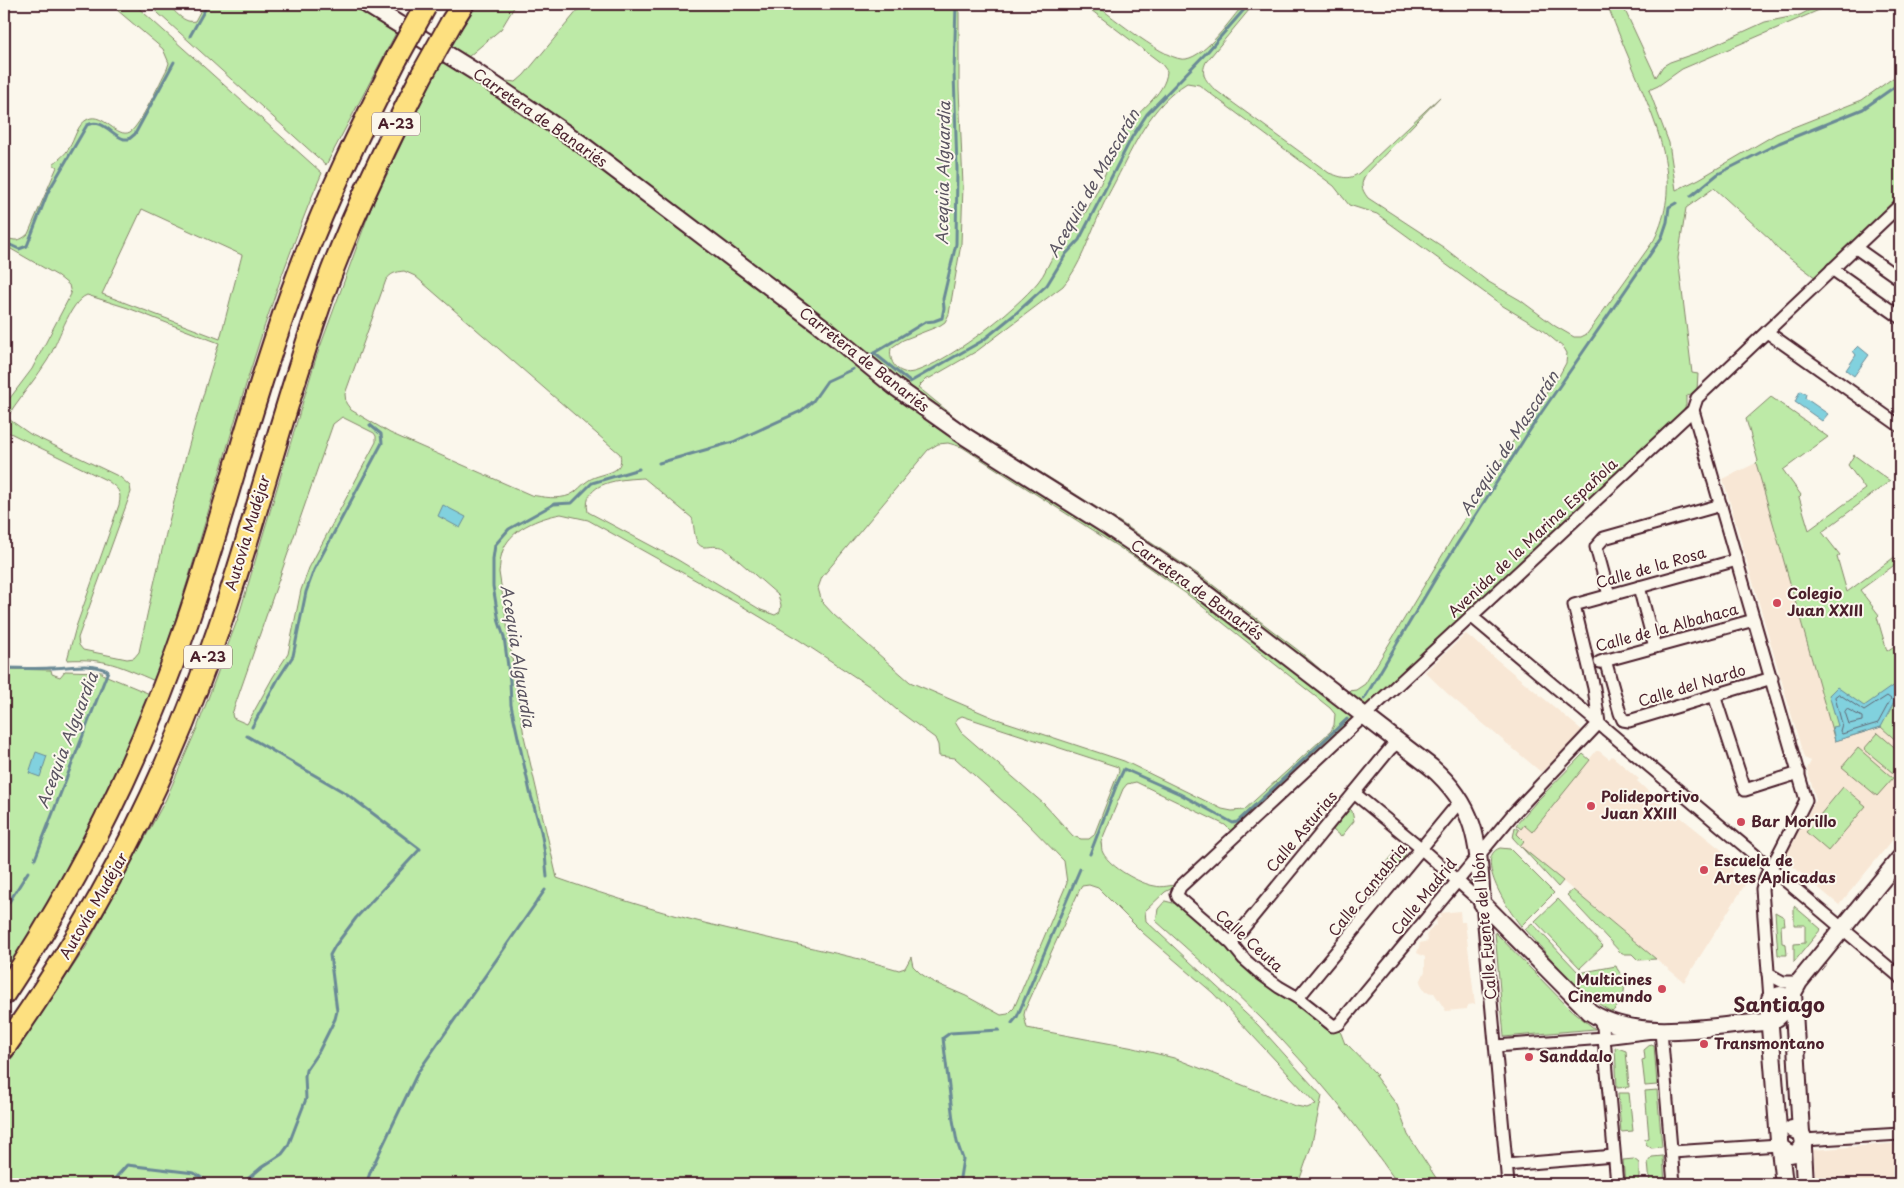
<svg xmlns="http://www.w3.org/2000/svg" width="1904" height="1188" viewBox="0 0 1904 1188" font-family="'Playpen Sans',sans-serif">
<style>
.built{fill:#f8e7d5}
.green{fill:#bdeaa7;stroke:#848469;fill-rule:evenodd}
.water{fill:#81d1de;stroke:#6b8a96}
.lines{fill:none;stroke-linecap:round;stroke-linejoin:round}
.shore{stroke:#606673;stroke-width:1}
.stream{stroke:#6b8a96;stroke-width:3}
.street-casing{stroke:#4a1f2b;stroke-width:15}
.secondary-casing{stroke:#4a1f2b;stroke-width:20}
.highway-casing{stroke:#4a1f2b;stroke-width:25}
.street{stroke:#fbf7ec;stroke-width:11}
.secondary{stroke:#fbf7ec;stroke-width:16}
.highway{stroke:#fde080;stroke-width:21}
.highway-bridge-casing{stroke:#4a1f2b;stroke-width:25;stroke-linecap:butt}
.highway-bridge{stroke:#fde080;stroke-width:21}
.poi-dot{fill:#d1495b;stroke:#fbf7ec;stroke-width:2}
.labels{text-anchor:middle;stroke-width:4;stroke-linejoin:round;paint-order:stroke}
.shield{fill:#fbf7ec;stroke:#7f6065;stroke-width:1}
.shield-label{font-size:14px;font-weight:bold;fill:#4a1f2b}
.street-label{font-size:15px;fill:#4a1f2b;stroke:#fbf7ec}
.poi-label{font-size:15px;font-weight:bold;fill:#4a1f2b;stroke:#fbf7ec;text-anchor:start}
.water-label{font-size:16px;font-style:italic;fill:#5a5461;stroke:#fbf7ec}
.district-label{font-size:20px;font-weight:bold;fill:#4a1f2b;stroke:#fbf7ec}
</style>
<rect width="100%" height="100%" fill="#fbf7ec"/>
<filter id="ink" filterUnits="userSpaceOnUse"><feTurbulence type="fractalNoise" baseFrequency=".02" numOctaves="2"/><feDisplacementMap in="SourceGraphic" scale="10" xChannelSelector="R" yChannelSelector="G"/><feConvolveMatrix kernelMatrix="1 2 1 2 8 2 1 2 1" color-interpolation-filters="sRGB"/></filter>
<g filter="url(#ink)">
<!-- built -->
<g class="built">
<polygon points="1756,463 1835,741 1881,727 1900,744 1900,831 1839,905 1784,859 1816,799 1807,769 1811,761 1804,758 1723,479"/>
<polygon points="1466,634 1583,731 1566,750 1541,772 1449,695 1425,672"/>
<polygon points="1596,751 1599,751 1609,759 1612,756 1639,779 1637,781 1649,792 1738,863 1732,871 1746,883 1684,982 1520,846 1516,834 1524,825 1532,831"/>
<polygon points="1460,911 1461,922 1465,922 1475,1004 1467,1005 1467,1009 1446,1011 1434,993 1425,992 1420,982 1425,971 1425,957 1417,953 1420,943 1428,941 1427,934 1434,925 1437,926 1436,918 1441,918 1440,913"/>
<polygon points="1900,1143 1900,1184 1816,1184 1813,1150"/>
</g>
<!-- green -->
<g class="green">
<path d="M 110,4 L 134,4 L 322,173 C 307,206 295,241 282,275 C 234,409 202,547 155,681 C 120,666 106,658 67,660 L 76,627 L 119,505 C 122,491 118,489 108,481 L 4,430 L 4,406 L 32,369 L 71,294 L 69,285 L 58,276 L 4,245 L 4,237 C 15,241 19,242 28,234 L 57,167 L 53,164 C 59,159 65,155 69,148 C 75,139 77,124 88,119 C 103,112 117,139 130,132 C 140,126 160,82 167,69 L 169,63 L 163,49 ZM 142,209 L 242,255 L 220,339 L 102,294 ZM 87,295 L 128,308 L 219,343 C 187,445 161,548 139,652 L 134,658 L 127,659 L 83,650 L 79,645 L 78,638 L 131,492 L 130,486 L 120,477 L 30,434 L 10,420 L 9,415 L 13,408 C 24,392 37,377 47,361 C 58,344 69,302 87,295 Z"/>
<path d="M 148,4 L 167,4 C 175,11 184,24 195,21 L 204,4 L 351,4 L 397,31 L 326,165 Z"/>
<path d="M 476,4 L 516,4 L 501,29 L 468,57 L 506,81 L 516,82 L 524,75 L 583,4 L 959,4 L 959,88 L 963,186 L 961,244 L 949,314 L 945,322 L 939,326 L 903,340 L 891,348 C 889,358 893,369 904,372 C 910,374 917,371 922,369 C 955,356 1015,310 1038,282 C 1045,274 1049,262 1055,253 C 1061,244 1071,236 1077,227 C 1088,209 1099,189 1107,169 C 1112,158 1116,145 1122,134 C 1134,112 1166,96 1167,71 L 1161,63 L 1083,4 L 1095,4 C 1111,16 1168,63 1186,59 C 1207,55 1230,20 1244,4 L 1254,4 L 1206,62 C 1200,75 1206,80 1214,89 L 1329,173 C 1341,177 1348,181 1359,173 L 1441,96 L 1366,174 C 1360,184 1361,189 1368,198 L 1443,247 L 1487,281 L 1520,300 L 1555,326 L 1574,337 L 1581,337 L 1587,334 L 1654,240 C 1682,185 1660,134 1639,82 C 1628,56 1617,30 1607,4 L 1622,4 L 1656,77 L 1663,66 L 1670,62 L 1699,52 L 1765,22 L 1800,15 L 1821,4 L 1833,4 L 1682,69 L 1658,86 L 1649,90 L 1669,143 L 1676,190 L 1699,179 L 1776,134 L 1862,100 L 1900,73 L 1900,198 L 1816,278 L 1780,251 L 1770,239 L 1714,188 L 1686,208 L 1678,258 L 1692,373 L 1698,374 L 1697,390 L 1686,397 L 1686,405 L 1680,417 L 1521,561 L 1469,614 L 1233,833 L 1225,825 L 1136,782 L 1127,784 L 1123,789 L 1101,842 C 1102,846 1101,850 1103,853 C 1110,867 1140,884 1155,886 C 1162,888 1170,885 1178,885 L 1165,892 L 1145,911 L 1146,921 L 1258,1025 L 1322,1096 L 1311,1147 L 1298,1184 L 4,1184 L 4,1070 L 86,947 L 166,799 L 197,728 L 238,618 L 316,358 L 371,208 L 430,83 ZM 1187,83 L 1199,85 L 1334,186 L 1349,205 L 1377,214 L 1503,306 L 1541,329 L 1564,348 L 1567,353 L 1566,363 L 1559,376 L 1527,419 L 1452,539 L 1365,684 L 1356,690 L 1348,691 L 1335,682 L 1299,651 L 1201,576 L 1120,522 L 962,423 L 918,387 L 926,379 L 930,378 L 977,351 L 1063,286 C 1081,265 1088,239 1099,215 C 1103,203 1110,192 1116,180 C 1134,145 1151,105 1187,83 ZM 404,271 L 415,276 L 620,454 C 625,475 602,472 589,480 C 582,484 577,492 570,495 C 558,500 543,497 531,495 L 390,433 L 351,410 L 346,403 L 345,394 L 386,280 C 391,273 396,272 404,271 ZM 342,417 L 374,433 L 376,436 L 376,442 L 309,568 L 301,590 L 288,654 L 273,677 L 247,724 L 233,718 L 232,714 L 333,424 ZM 948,443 L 962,447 L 1142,562 L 1188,595 L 1330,708 L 1335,714 L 1334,725 L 1331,731 L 1244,810 L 1232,811 L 1222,809 L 1124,761 L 994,718 L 910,682 L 834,615 L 822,602 L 818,588 L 822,577 L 928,450 L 938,444 ZM 644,478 L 692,518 C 695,526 693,546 704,547 C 711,547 716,545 724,548 L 778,595 L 781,605 L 780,612 L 775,615 L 761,610 L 678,560 L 588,512 C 581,481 622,479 644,478 ZM 561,514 L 588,520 L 742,606 L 799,640 L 869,686 L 897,710 L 935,738 L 938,745 L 939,756 L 955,758 L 1025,821 L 1064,861 L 1067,883 L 1014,1008 L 1008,1014 L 1001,1015 L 966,996 L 933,982 L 920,973 L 913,966 L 911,957 L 905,968 L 899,970 C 843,953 786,943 729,929 C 670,915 613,898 557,878 L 524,736 L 499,572 C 500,566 500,559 502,553 C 509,529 539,518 561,514 ZM 962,716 L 1118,767 L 1119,771 L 1094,835 L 1089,839 L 1081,839 L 1073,836 L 1044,804 L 961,732 L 955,722 L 958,718 ZM 1089,885 L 1098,888 L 1143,933 L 1213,993 L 1316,1104 L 1307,1108 L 1296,1106 L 1174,1058 L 1134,1048 L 1027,1028 L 1024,1015 L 1025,1010 L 1079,891 L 1082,886 Z"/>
<polygon points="1771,397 1828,437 1783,470 1801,495 1799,497 1809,530 1865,489 1848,465 1854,455 1890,481 1822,532 1840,555 1837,557 1847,592 1900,553 1900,561 1860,590 1879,615 1877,617 1887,651 1900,642 1900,744 1881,727 1835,741 1756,463 1758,461 1746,419"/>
<polygon points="4,669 51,670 52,674 60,677 65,671 103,672 102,674 150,694 89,829 53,897 4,975"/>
<polygon points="1878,733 1900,752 1900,765 1893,773 1864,749"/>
<polygon points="1858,748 1893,778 1877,796 1842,767"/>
<polygon points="1583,754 1590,760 1532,832 1524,825 1521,829 1516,825 1537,801"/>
<polygon points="1843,787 1866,806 1828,851 1806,832"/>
<polygon points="1350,809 1352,811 1354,821 1341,837 1333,830"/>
<polygon points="1515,827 1519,830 1517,834 1524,841 1520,846 1563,881 1558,887 1513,838"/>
<path d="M 1500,848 L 1510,849 L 1554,893 L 1521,926 C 1510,913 1473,857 1500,848 Z"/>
<polygon points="1404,853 1406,855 1389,876 1381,869 1394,854"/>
<polygon points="1573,890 1656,959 1638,960 1632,954 1622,954 1567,895"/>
<polygon points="1558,899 1603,946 1580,968 1535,921"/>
<path d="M 1165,901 L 1177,904 L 1227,946 L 1257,979 L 1276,992 L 1295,1003 L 1328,1029 L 1332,1031 L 1340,1031 L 1345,1044 L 1346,1043 L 1377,1075 L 1375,1076 L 1397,1105 L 1408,1135 L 1440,1184 L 1398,1184 C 1358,1126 1312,1070 1262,1019 C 1228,985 1192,953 1156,921 L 1158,909 Z"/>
<polygon points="1794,906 1821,929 1794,962 1794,944 1805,943 1805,925 1794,925"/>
<polygon points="1775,912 1784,917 1785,925 1781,925 1782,943 1786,944 1787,955 1778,955"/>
<path d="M 1532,923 L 1579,973 L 1616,966 C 1617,970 1621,973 1622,977 C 1628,989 1622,1003 1612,1012 C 1577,993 1551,958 1525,929 Z"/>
<polygon points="1495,932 1570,1009 1595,1029 1504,1037"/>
<polygon points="1651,1044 1654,1045 1657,1085 1645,1086 1642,1060 1645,1059 1644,1050"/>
<polygon points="1615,1047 1626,1051 1629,1087 1617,1088"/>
<polygon points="1657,1090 1662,1147 1651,1148 1646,1144 1645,1139 1649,1138 1645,1091"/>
<polygon points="1618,1093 1629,1093 1633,1131 1621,1132"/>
<polygon points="1663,1156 1665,1184 1650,1184 1648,1162 1652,1157"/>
<polygon points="1634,1159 1639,1163 1639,1176 1637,1184 1625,1184 1623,1160"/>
</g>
<!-- water -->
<g class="water">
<polygon points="1858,346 1869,355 1854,376 1846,370 1856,355 1853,351"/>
<polygon points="1800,391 1806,394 1805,398 1828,414 1822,421 1795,402"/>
<polygon points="443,505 466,517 460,528 438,516"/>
<polygon points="1895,686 1898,689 1896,692 1898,695 1881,727 1835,741 1832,727 1838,726 1829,695 1837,687 1864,706 1891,687"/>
<polygon points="36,752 47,756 40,777 29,773"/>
</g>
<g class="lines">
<!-- shore -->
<g class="shore">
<polygon points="1839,694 1864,711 1887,696 1891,699 1878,723 1842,734 1840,731 1842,724 1835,697"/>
<polygon points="1847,709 1862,717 1862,721 1849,724 1845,712"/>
</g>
<!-- stream -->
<g class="stream">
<polyline points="190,36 208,4"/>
<polyline points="1691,196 1718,174 1779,143 1863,109 1900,83"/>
<path d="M 4,242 L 19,249 L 27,246 L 48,192 L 87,125 C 103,118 111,135 124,139 L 129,139 L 135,134 L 174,62"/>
<polyline points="874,353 910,382 982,341 1014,315 1047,285 1066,254 1079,240 1132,137 1147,114 1208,51 1249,4"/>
<polyline points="869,356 925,322 934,321 942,318 944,308 943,299 956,244 957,169 954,72 956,4"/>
<polyline points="659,463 733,442 801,411 813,401 827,381 853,369"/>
<path d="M 4,668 C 19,668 35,669 50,668 C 69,668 91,662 108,671 L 35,859"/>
<polyline points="1364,699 1443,566 1539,416 1662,237 1667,222 1669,207 1676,203"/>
<polyline points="252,727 278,679 293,656 306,592 314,570 382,443 381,434 370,425"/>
<polyline points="1090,854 1117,784 1124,769 1180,794 1233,823 1237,822 1347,719"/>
<polyline points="547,877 545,854 541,831 530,792 511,705 510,681 504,637 499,622 493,586 493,559 495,545 509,529 554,504 572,503 592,483 639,469"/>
<polyline points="4,910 28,872"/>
<polyline points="1012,1023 1017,1017 1080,869"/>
<polyline points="110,1184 127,1165 194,1173 211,1184"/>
<polyline points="242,1184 262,1167 282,1154 288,1146 306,1099 305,1076 306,1070 319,1051 335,1019 337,1011 330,955 335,946 356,918 420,849 347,794 247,736"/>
<polyline points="366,1184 371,1170 418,1072 545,890"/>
<polyline points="959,1184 963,1159 957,1142 953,1120 943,1038 950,1033 999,1030"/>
</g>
<!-- street casing -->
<g class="street-casing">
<g id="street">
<polyline points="1856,248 1900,279"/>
<polyline points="1832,269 1900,317"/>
<polyline points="1767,332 1900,426"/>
<polyline points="1693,410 1806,800 1778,855 1766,876 1762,889 1770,999"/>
<polyline points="1737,560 1574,605 1594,688 1599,723 1513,814 1339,1024 1333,1026 1331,1024 1298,998 1279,987 1261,974 1244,959 1231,943 1178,897 1177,894 1180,887 1693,410 1697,398 1900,205"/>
<polyline points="1639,587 1655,647"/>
<polyline points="1609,595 1596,547 1604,538 1721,505"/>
<polyline points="1471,616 1900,977"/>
<polyline points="1605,660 1620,713 1623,720 1629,721 1772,678"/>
<polyline points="1600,662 1754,620"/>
<polyline points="1714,695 1745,790 1799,773"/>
<polyline points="1354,793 1416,844 1482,903 1508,1184"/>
<polyline points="1231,943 1390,749 1398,742"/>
<polyline points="1768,974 1783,982 1799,982"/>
<polyline points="1298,998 1461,800"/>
<polyline points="1598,1018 1603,1027 1604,1038 1617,1184"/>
<polyline points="1496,1046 1604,1038 1661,1031 1674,1184"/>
<polyline points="1804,1140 1900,1134"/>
<polyline points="1672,1152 1779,1145"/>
<polyline points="1506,1165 1614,1156"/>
</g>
</g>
<!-- secondary casing -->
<g class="secondary-casing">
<g id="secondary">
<path d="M 366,4 L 474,71 L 580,143 L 820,325 L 894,386 L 966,437 L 1106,525 L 1192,583 L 1431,767 C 1478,808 1478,844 1482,903 L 1590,1012 C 1637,1043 1711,1026 1764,1022 L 1777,1018 L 1792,1004"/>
<polyline points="1801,1133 1793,993 1799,982 1900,858"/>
<path d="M 1781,1148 L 1790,1154 C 1802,1153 1807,1144 1801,1133 L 1792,1129"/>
<polyline points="1803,1148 1805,1184"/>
<polyline points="1784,1184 1779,1141 1769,1014 1770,999 1780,995 1792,998"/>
</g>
</g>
<!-- highway casing -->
<g class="highway-casing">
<g id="highway">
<polyline points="451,23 463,4"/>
<path d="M 4,994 C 81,878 142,755 187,623 C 227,505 256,384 301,267 C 328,195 362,126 397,58"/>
<path d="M 4,1048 C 85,934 151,812 200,680 C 249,552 279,417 326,287 C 353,213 387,143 423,73"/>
</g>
</g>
<!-- street -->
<use href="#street" class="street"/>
<!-- secondary -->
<use href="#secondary" class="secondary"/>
<!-- highway -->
<use href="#highway" class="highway"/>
<!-- highway-bridge casing -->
<g class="highway-bridge-casing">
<g id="highway-bridge">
<polyline points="397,58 425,7"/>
<polyline points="423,73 451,23"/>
</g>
</g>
<!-- highway-bridge -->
<use href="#highway-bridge" class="highway-bridge"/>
</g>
</g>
<!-- markers -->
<g class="poi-dot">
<circle cx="1777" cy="603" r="5"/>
<circle cx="1591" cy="806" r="5"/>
<circle cx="1741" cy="822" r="5"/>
<circle cx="1704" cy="870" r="5"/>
<circle cx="1662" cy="989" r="5"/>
<circle cx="1704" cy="1044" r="5"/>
<circle cx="1529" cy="1057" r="5"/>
</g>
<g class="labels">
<!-- shield labels -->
<g class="shield">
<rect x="372" y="112.5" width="48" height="23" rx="4"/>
<rect x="184" y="645.5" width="48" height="23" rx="4"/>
</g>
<g class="shield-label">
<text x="396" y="129">A-23</text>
<text x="208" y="662">A-23</text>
</g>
<!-- street labels -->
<g class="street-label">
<text transform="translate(540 118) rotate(35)" y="5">Carretera de Banariés</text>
<text transform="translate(864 360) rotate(38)" y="5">Carretera de Banariés</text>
<text transform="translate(248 533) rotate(-73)" y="5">Autovía Mudéjar</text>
<text transform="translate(1533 538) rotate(-43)" y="5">Avenida de la Marina Española</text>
<text transform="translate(1651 568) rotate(-16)" y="5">Calle de la Rosa</text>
<text transform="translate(1197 590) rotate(36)" y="5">Carretera de Banariés</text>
<text transform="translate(1667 628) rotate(-15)" y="5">Calle de la Albahaca</text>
<text transform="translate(1692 686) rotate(-17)" y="5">Calle del Nardo</text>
<text transform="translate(1302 832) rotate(-50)" y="5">Calle Asturias</text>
<text transform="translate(1368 890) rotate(-51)" y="5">Calle Cantabria</text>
<text transform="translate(1424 897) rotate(-51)" y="5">Calle Madrid</text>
<text transform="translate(94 906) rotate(-60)" y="5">Autovía Mudéjar</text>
<text transform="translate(1485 926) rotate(-95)" y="5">Calle Fuente del Ibón</text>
<text transform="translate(1249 941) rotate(42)" y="5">Calle Ceuta</text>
</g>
<!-- poi labels -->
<g class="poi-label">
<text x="1787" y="599">Colegio<tspan x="1787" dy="17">Juan XXIII</tspan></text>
<text x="1601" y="802">Polideportivo<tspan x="1601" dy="17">Juan XXIII</tspan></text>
<text x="1751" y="827">Bar Morillo</text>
<text x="1714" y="866">Escuela de<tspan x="1714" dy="17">Artes Aplicadas</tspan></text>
<text x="1652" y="985" text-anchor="end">Multicines<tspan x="1652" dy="17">Cinemundo</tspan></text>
<text x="1714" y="1049">Transmontano</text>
<text x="1539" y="1062">Sanddalo</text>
</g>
<!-- water labels -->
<g class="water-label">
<text transform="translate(943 173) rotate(-89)" y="6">Acequia Alguardia</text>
<text transform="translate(1093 183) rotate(-60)" y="6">Acequia de Mascarán</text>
<text transform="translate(1509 443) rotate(-57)" y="6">Acequia de Mascarán</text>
<text transform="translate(518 656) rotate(81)" y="6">Acequia Alguardia</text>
<text transform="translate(67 740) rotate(-69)" y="6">Acequia Alguardia</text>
</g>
<!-- district labels -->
<g class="district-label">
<text x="1779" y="1012">Santiago</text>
</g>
</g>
<!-- margin -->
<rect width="1904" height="1188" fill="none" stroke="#fbf7ec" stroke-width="20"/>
<rect x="10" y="10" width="1884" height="1168" fill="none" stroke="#4a1f2b" stroke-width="2" filter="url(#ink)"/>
</svg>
